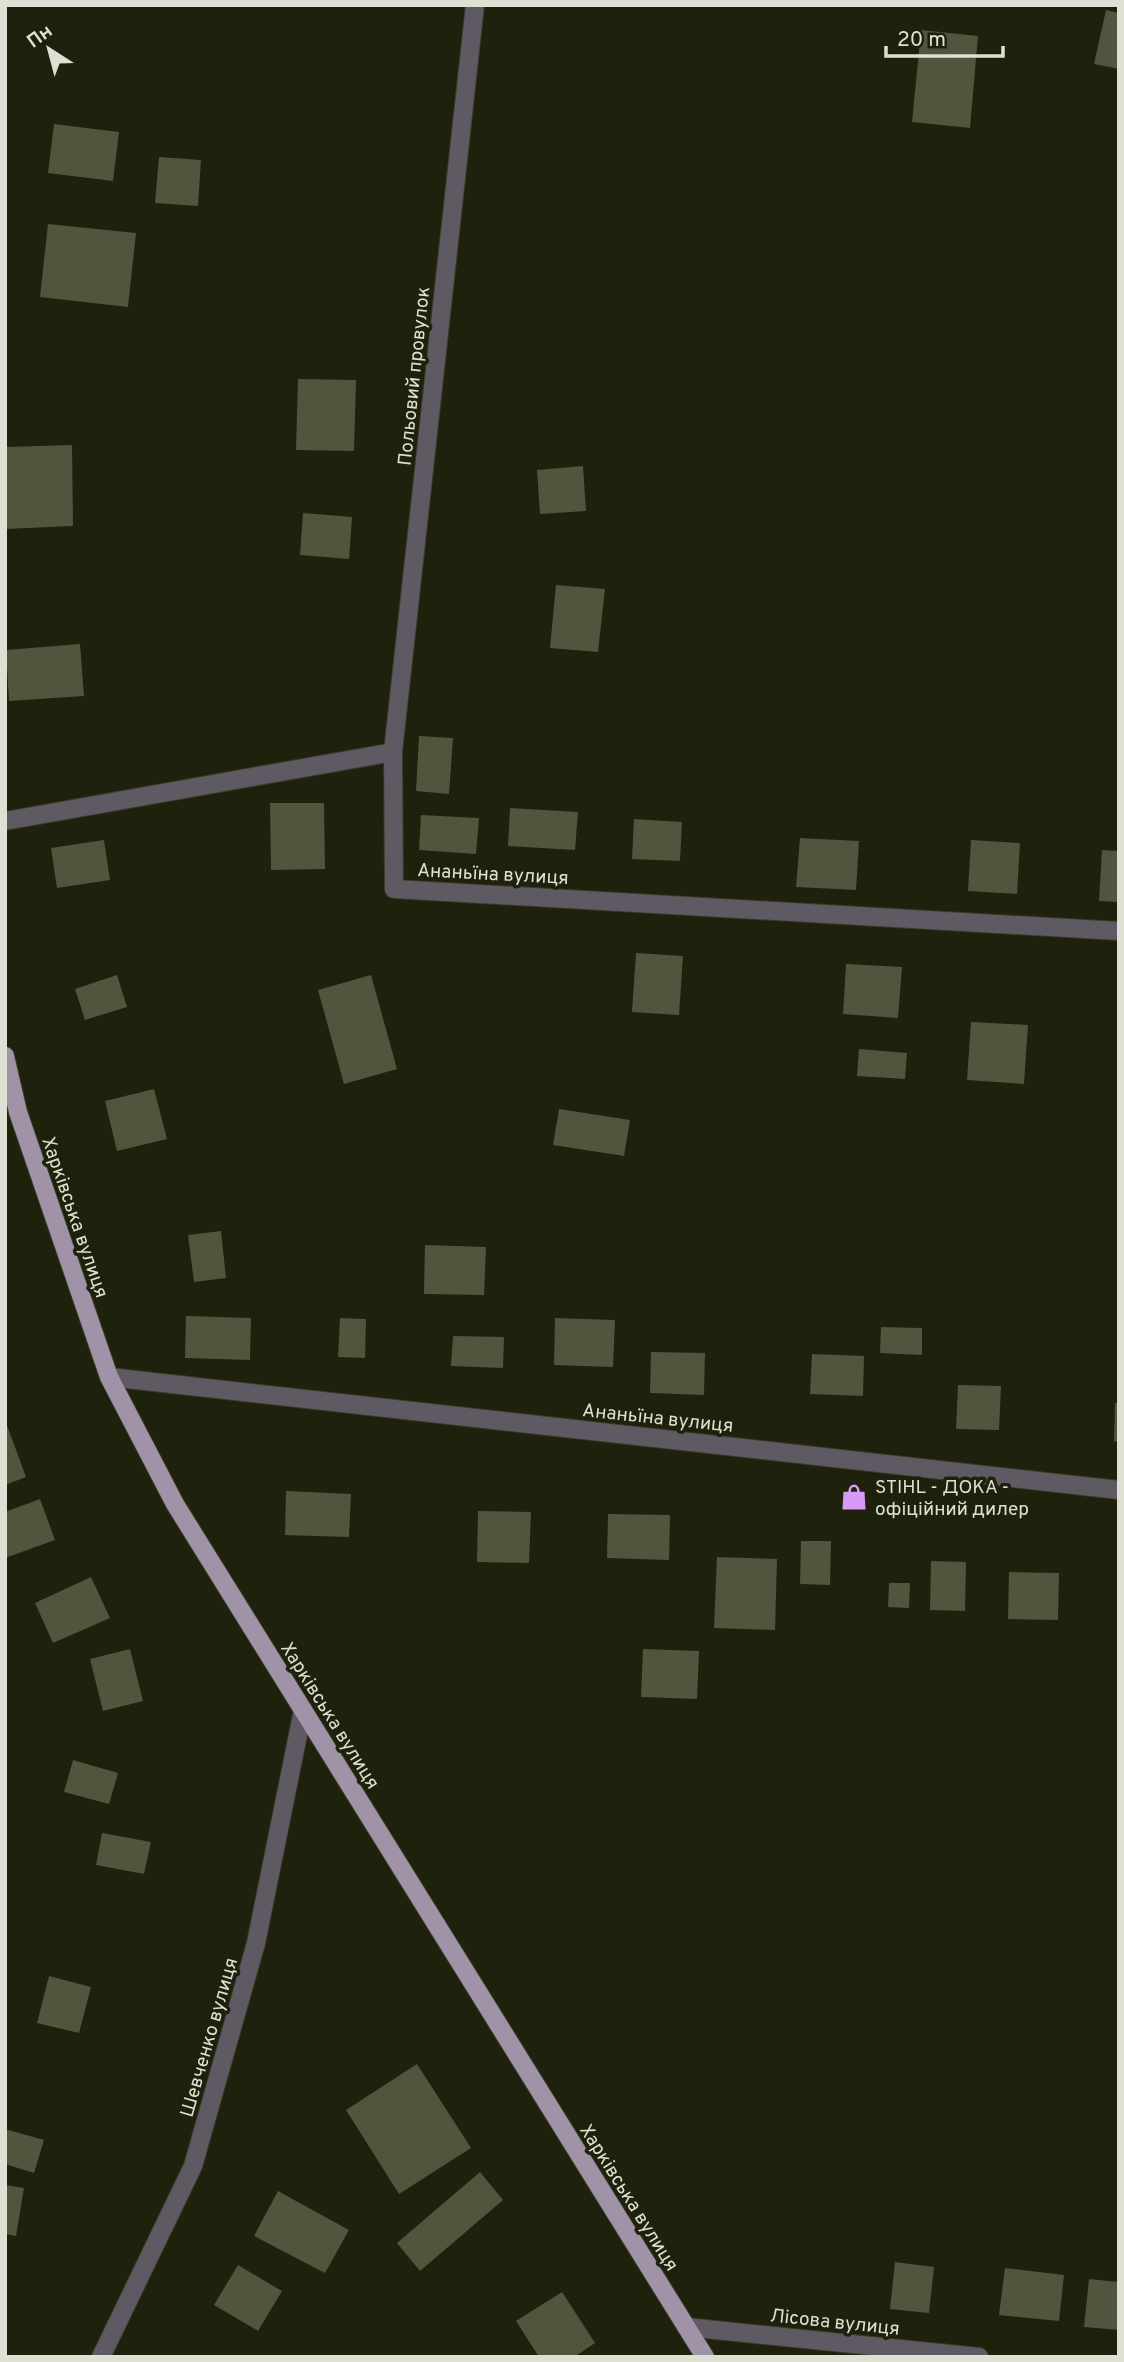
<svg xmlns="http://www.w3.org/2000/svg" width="1124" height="2362" viewBox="0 0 1124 2362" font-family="Overpass,sans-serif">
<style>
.building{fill:#50553d}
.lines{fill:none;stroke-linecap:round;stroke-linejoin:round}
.service-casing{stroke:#393c27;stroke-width:20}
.minor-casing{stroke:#393c27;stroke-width:20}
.primary-casing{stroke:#393c27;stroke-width:20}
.service{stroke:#5f5963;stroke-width:18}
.minor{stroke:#5f5963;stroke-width:18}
.primary{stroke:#a093a7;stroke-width:18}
.labels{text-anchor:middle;stroke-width:7;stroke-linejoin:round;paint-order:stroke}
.street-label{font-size:19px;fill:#dde0d2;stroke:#1e210b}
.poi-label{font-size:19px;fill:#dde0d2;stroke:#1e210b;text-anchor:start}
</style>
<rect width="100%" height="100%" fill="#1e210b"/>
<!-- building -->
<g class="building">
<polygon points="1106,10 1119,13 1119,69 1094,64"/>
<polygon points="921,30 978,36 970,128 912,122"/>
<polygon points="54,124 119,132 113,181 48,173"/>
<polygon points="159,157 201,160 198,206 155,203"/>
<polygon points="48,224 136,233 128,307 40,297"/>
<polygon points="298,379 356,380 354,451 296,450"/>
<polygon points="72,445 73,526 5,529 5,447"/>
<polygon points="583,466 586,511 540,514 537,470"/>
<polygon points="303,513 352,517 349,559 300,555"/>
<polygon points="556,585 605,589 598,652 550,648"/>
<polygon points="80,644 84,696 9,701 6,650"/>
<polygon points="419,736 453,738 449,794 416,791"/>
<polygon points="270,803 324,803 325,869 271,870"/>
<polygon points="510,808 578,812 575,850 508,846"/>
<polygon points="421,815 479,818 476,854 419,850"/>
<polygon points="634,819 682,822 680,861 632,859"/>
<polygon points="800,838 859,841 856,890 796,887"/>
<polygon points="104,840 110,880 57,888 51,848"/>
<polygon points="971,840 1020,843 1017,894 968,891"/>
<polygon points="1102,850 1119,851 1119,902 1099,901"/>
<polygon points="636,953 683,956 679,1015 632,1012"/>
<polygon points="846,964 902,967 898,1018 843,1014"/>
<polygon points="117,975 127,1007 85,1020 75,989"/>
<polygon points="371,975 397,1069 344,1084 318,990"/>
<polygon points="971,1022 1028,1025 1024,1084 967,1080"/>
<polygon points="859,1049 907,1053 905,1079 857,1076"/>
<polygon points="154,1089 167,1139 117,1151 105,1101"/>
<polygon points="559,1109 630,1120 624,1156 553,1145"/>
<polygon points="221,1231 226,1278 194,1282 188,1235"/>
<polygon points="425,1245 486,1247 484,1295 424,1294"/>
<polygon points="186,1316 251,1318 250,1360 185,1358"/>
<polygon points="340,1318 366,1319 365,1358 338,1357"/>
<polygon points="555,1318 615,1320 613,1367 554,1365"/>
<polygon points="881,1327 922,1328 922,1355 880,1353"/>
<polygon points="453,1336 504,1337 503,1368 451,1366"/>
<polygon points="651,1352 705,1353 704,1395 650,1393"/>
<polygon points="812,1354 864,1356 863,1396 810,1394"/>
<polygon points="958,1385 1001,1386 999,1430 956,1429"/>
<polygon points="1115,1403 1119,1403 1119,1442 1114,1441"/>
<polygon points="5,1420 26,1477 5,1485"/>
<polygon points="286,1491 351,1494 349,1537 285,1535"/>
<polygon points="40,1499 55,1540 5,1558 5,1512"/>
<polygon points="478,1511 531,1512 529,1563 477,1562"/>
<polygon points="608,1514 670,1515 669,1560 607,1558"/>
<polygon points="801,1541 831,1541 830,1585 800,1584"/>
<polygon points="717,1557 777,1559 775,1630 714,1628"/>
<polygon points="931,1561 966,1562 965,1611 930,1610"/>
<polygon points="1009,1572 1059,1573 1058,1620 1008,1619"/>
<polygon points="91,1577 110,1618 53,1643 35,1603"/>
<polygon points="889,1583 910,1583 909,1608 888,1607"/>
<polygon points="130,1649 143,1701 103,1711 90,1659"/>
<polygon points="643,1649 699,1651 697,1699 641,1697"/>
<polygon points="73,1760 118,1773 109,1804 64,1792"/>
<polygon points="102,1833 151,1842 144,1874 96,1865"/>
<polygon points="49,1976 91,1987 79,2033 37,2023"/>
<polygon points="417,2064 471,2148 399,2194 346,2110"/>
<polygon points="5,2129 44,2140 34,2173 5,2164"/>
<polygon points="480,2172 503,2200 420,2271 397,2243"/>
<polygon points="5,2185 24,2188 16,2236 5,2234"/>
<polygon points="278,2191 349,2230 325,2273 254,2236"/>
<polygon points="895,2262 934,2267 929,2313 890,2309"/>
<polygon points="238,2265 282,2291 258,2331 214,2305"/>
<polygon points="1005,2268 1064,2275 1059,2321 999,2315"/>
<polygon points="1089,2279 1119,2282 1119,2330 1084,2327"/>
<polygon points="562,2292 595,2343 574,2357 539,2357 516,2321"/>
</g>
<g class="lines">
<!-- service casing -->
<g class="service-casing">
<polyline id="service" points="393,752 475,5"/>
</g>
<!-- minor casing -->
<g class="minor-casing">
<g id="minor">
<polyline points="5,821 393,752 394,889 1119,931"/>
<polyline points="109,1377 1119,1490"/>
<polyline points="686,2327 979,2357"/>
<polyline points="101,2357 193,2166 256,1943 303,1710"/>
</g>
</g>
<!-- primary casing -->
<g class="primary-casing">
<polyline id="primary" points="5,1056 18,1112 109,1377 175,1504 705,2357"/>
</g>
<!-- service -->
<use href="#service" class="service"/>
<!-- minor -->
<use href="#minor" class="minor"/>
<!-- primary -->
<use href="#primary" class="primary"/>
</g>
<!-- icons -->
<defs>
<g id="shop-bare" transform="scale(2.1)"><path d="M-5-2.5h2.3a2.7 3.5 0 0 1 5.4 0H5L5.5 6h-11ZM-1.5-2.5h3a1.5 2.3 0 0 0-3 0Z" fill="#d99af7" stroke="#1e210b" stroke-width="2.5" paint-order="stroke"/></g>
</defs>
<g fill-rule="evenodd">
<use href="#shop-bare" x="854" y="1497"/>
</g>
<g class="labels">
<!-- street labels -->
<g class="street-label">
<text transform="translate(413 376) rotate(-84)" y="7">Польовий провулок</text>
<text transform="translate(493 873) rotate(3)" y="7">Ананьїна вулиця</text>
<text transform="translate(76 1217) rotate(71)" y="7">Харківська вулиця</text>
<text transform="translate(658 1417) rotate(6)" y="7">Ананьїна вулиця</text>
<text transform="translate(331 1715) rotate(58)" y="7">Харківська вулиця</text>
<text transform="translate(208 2037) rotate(-74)" y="7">Шевченко вулиця</text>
<text transform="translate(630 2197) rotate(58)" y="7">Харківська вулиця</text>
<text transform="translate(835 2321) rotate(6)" y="7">Лісова вулиця</text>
</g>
<!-- poi labels -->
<g class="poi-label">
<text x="875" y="1493">STIHL - ДОКА -<tspan x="875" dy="22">офіційний дилер</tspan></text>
</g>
</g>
<!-- border -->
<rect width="1124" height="2362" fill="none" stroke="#dde0d2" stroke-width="14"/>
<!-- north arrow -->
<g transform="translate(49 49) rotate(324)" stroke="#1e210b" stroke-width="5" paint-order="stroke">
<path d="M0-5L12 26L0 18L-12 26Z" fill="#dde0d2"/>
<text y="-10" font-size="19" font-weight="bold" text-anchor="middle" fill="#dde0d2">Пн</text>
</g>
<!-- scale -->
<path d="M886 46v10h117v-10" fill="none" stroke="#dde0d2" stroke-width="3.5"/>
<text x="897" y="46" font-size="21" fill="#dde0d2" stroke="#1e210b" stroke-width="5" paint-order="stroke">20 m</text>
</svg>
